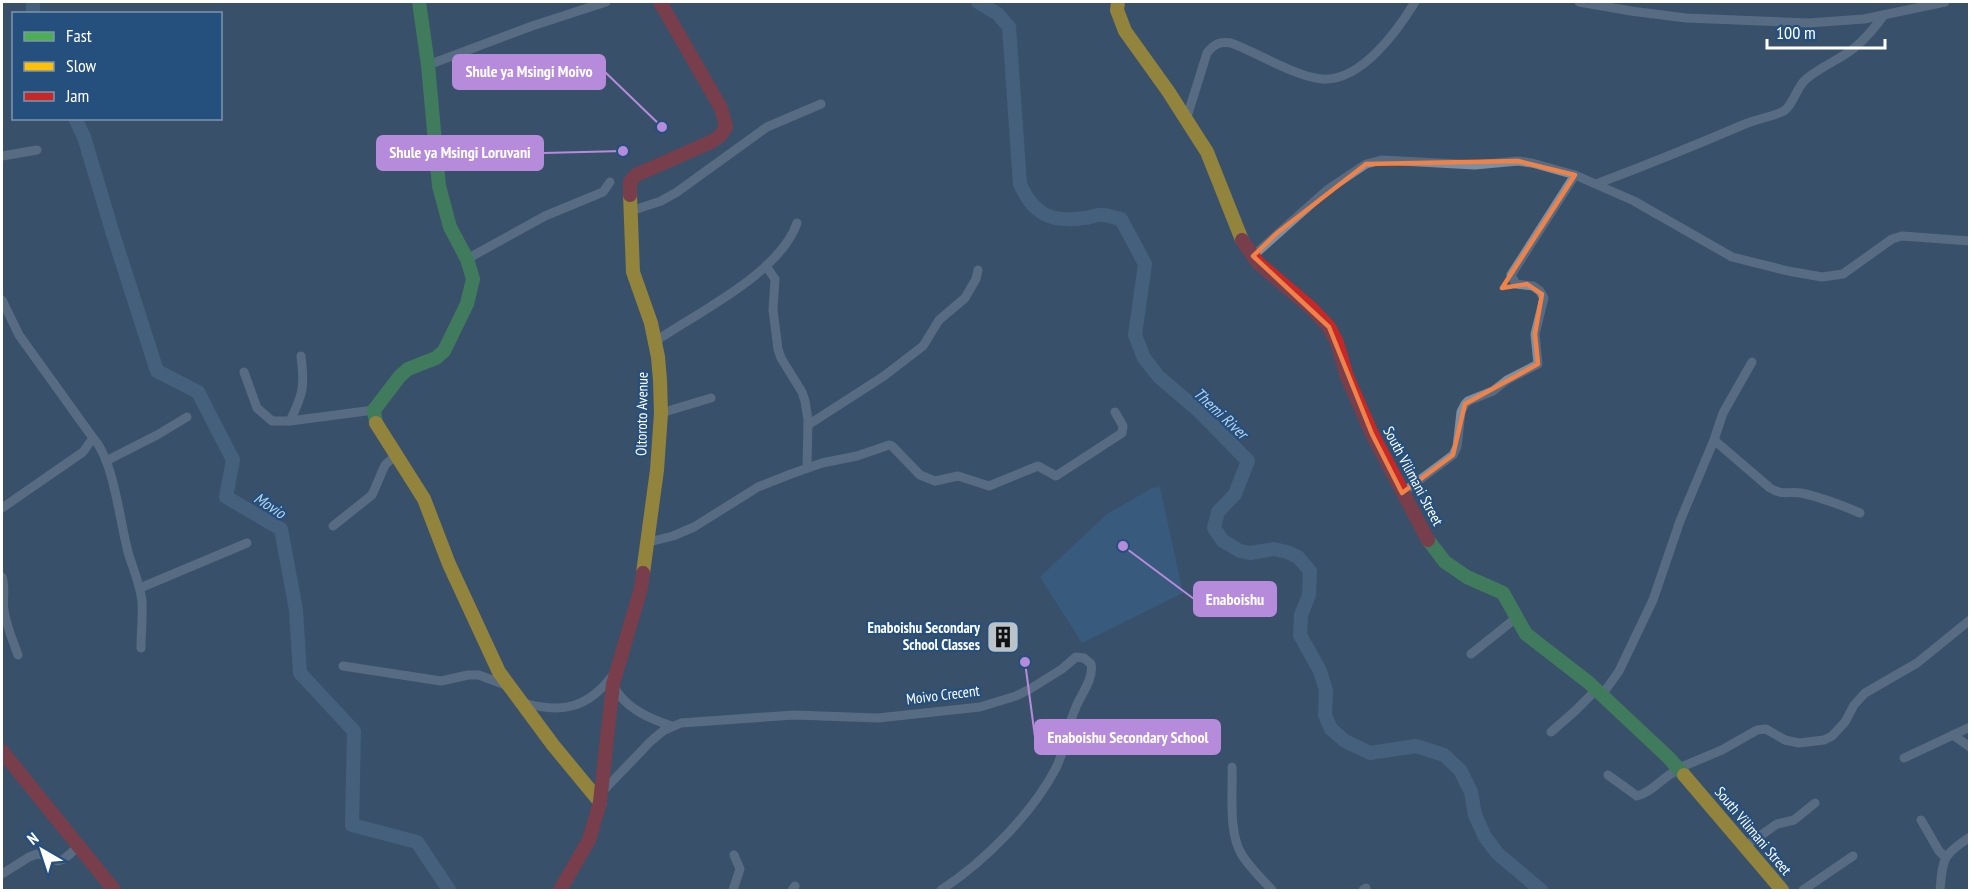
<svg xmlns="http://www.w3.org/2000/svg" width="1971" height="892" viewBox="0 0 1971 892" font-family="'PT Sans Narrow',sans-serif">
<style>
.green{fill:#386693}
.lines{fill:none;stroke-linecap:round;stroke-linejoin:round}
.river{stroke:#557393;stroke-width:14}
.street{stroke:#7d8ea0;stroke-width:9}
.fast{stroke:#4caf50;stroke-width:14}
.slow{stroke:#ffc107;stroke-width:14}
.jam{stroke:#c62828;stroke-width:14}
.marked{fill:none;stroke:#ee8249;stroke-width:4.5;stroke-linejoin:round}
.labels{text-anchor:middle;stroke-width:4.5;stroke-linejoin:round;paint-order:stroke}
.street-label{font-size:15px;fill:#fff;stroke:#254f7d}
.poi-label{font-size:15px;font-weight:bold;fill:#fff;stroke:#254f7d;text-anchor:end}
.water-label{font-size:16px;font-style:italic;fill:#b4d1ed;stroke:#254f7d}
.leader{fill:none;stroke:#b68bdc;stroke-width:2}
.callout-dot{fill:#b68bdc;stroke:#254f7d;stroke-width:2}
.callout{fill:#b68bdc;stroke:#b68bdc;stroke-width:2}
.callout-label{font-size:16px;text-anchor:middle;font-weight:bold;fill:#fff}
</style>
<rect width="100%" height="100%" fill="#395069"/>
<!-- green -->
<polygon class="green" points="1160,487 1183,593 1082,643 1040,577 1107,514 1152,488"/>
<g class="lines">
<!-- river -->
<g class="river">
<path d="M 978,2 L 998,14 L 1009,27 L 1020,184 C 1033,214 1051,223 1084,218 C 1090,218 1096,214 1102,215 C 1108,215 1115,218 1121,219 L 1145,264 L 1135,335 L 1144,358 L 1159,377 L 1199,411 L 1248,461 L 1235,494 L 1218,512 L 1214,528 L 1223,541 L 1240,551 L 1250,553 L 1274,549 L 1287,552 L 1298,557 L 1310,571 L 1309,595 L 1301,615 L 1300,635 L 1320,671 L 1326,690 L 1325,715 L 1331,729 L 1345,741 L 1370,753 L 1416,746 L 1444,755 L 1460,770 L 1471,792 L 1475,815 L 1485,837 L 1498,854 L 1541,890"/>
<polyline points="33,14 33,2"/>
<polyline points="75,118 84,137 113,234 157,371 198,392 233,460 226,497 281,529 296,610 300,673 354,731 352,825 417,842 449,890"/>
</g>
<!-- street -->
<g class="street">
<polyline points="1579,2 1631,11 1686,18 1809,23 1864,19 1945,2"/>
<polyline points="428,65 532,26 606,2"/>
<path d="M 1186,120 L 1207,53 C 1214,44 1220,41 1231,43 C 1256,52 1296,77 1322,79 C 1361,82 1398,30 1415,2"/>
<polyline points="2,156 37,150"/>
<path d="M 1596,184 C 1647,165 1696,145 1745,124 C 1757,119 1772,117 1784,111 C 1792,106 1796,90 1804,81 C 1819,67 1838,61 1854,48 C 1866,39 1875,27 1884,15"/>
<polyline points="631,211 661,201 677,192 767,127 821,104"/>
<polyline points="1253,256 1327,190 1366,164 1382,160 1475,165 1518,161 1532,163 1575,175 1634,201 1732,257 1788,271 1822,277 1843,274 1892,239 1902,236 1970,241"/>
<polyline points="467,259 545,216 603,192 610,182"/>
<polyline points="766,266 775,279 773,310 778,349 781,358 802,392 805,401 808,420 807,468"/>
<polyline points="2,300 19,335 93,438 83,452 2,508"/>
<path d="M 656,341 C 698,312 780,273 797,223"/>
<polyline points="244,372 257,408 272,421 290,421 374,410"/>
<polyline points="661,413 711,398"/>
<path d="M 290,421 C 303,394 305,387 301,356"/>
<polyline points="808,425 884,376 923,346 939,320 965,298 976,279 978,270"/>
<path d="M 93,438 C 114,460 120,523 128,552 C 133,569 140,584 142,601 C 143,617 141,632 141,648"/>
<path d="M 1714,440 L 1770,488 C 1783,496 1788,491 1801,493 C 1821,497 1841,505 1860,513"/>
<polyline points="106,461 157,435 187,417"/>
<polyline points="1402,493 1453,455 1457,447 1461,412 1465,404 1468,401 1493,391 1507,380 1538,364 1535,334 1544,298 1540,291 1533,286 1516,284 1511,275 1575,175"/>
<polyline points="333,526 372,495 385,465 396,455"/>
<polyline points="649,542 673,536 694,527 758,487 791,474 822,463 857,456 889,445 892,446 920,475 935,481 958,476 989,486 1038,466 1056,476 1122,433 1123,426 1115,412"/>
<path d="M 2,577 C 6,589 2,598 4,610 C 6,625 13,641 18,655"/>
<polyline points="140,588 247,543"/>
<polyline points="1471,654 1516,618"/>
<polyline points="343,666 441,681 468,675 479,675 508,686"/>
<path d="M 614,686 C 624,708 650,719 672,726"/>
<polyline points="1602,695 1619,671 1653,600 1680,521 1714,440 1723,413 1752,362"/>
<path d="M 523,703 C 563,714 588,708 613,675"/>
<polyline points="1551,732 1575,711 1596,690"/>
<polyline points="1953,735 1970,747"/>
<polyline points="1904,758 1970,727"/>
<path d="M 1232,767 C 1233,793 1228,833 1242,855 C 1250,868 1262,879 1272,890"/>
<polyline points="1679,768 1722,750 1757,730 1766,729 1785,740 1799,743 1824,740 1832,736 1845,722 1854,705 1865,693 1917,663 1970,620"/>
<path d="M 1608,775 L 1637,796 C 1653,792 1664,775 1680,769"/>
<path d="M 602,792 L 651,741 L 663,731 L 681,723 L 794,715 L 878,718 L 980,707 L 1016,696 L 1030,689 L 1062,669 L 1076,657 L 1084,658 L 1091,664 C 1094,679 1081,694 1076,707 C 1067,726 1066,748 1056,768 C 1032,814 984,862 941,890"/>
<polyline points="1921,820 1939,851 1945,857"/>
<polyline points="1744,847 1777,824 1794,820 1815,803"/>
<polyline points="2,874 29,857 37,854 43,855 58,861 64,859 78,847"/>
<polyline points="733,890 740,869 734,855"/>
<polyline points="792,890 795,886"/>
<polyline points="1363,890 1366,888"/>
<polyline points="1803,890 1853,856"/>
<path d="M 1940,890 C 1943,859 1942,855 1970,837"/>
</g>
<!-- fast -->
<g class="fast">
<polyline points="376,423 374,410 400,376 408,369 436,358 444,351 467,304 473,279 467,259 450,227 439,186 428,65 419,2"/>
<polyline points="1428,540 1445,562 1467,577 1503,593 1526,634 1588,682 1669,758 1684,775"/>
</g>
<!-- slow -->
<g class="slow">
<polyline points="1118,2 1117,10 1125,31 1168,91 1207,152 1242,240"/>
<polyline points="630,195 633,272 651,323 658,357 660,380 661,413 657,470 643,573"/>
<polyline points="376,423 424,499 449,564 499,672 553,745 600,802"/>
<polyline points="1684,775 1782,890"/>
</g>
<!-- jam -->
<g class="jam">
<polyline points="630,195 630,182 636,175 711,142 720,136 726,127 721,108 660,2"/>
<polyline points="1242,240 1258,263 1310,307 1329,327 1337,343 1347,377 1372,434 1428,540"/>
<polyline points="2,751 114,890"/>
<polyline points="560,890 589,840 600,802 613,684 641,588 643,573"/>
</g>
</g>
<!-- marked area -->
<path d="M0 0H1971V892H0ZM 1518,161 L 1575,175 L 1502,288 L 1527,284 L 1542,294 L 1535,334 L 1538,364 L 1465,404 L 1453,455 L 1402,493 L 1372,434 L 1329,327 L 1253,256 L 1277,233 L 1366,164 Z" fill="#395069" fill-opacity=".55" fill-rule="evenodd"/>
<path class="marked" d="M 1518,161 L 1575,175 L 1502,288 L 1527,284 L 1542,294 L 1535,334 L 1538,364 L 1465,404 L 1453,455 L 1402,493 L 1372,434 L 1329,327 L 1253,256 L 1277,233 L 1366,164 Z"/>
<!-- icons -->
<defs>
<g id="building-square" transform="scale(1.725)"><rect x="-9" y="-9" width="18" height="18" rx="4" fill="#bac2ca" stroke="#254f7d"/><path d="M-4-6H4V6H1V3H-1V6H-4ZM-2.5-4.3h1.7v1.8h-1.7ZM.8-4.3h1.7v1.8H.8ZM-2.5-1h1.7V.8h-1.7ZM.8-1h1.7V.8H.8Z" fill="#111"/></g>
</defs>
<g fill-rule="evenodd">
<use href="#building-square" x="1003" y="637"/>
</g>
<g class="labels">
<!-- street labels -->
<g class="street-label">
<text transform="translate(642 414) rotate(-89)" y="5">Oltoroto Avenue</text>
<text transform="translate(1413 476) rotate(62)" y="5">South Vilimani Street</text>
<text transform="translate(943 695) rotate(-7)" y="5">Moivo Crecent</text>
<text transform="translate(1753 831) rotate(50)" y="5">South Vilimani Street</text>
</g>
<!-- poi labels -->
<g class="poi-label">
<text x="980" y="633">Enaboishu Secondary<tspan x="980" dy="17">School Classes</tspan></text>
</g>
<!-- water labels -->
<g class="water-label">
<text transform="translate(1221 413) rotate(43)" y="6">Themi River</text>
<text transform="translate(270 505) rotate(33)" y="6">Movio</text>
</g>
</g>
<!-- callouts -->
<path class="leader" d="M662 127L605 72M623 151L543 153M1123 546L1194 599M1025 662L1035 737"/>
<g class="callout-dot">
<circle cx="662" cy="127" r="6"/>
<circle cx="623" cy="151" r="6"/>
<circle cx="1123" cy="546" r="6"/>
<circle cx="1025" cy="662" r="6"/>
</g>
<g class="callout">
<rect x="453" y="55" width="152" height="34" rx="6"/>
<rect x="377" y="136" width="166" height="34" rx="6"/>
<rect x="1194" y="582" width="82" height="34" rx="6"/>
<rect x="1035" y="720" width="185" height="34" rx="6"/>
</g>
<g class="callout-label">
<text x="529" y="77">Shule ya Msingi Moivo</text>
<text x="460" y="158">Shule ya Msingi Loruvani</text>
<text x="1235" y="605">Enaboishu</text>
<text x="1128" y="743">Enaboishu Secondary School</text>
</g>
<!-- border -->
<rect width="1971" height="892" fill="none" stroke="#ffffff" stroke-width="6"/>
<!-- legend -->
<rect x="12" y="12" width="210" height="108" fill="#254f7d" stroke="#7c95b1" stroke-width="1.5"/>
<rect x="24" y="32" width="30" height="9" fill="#4caf50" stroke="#7c95b1" stroke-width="1.5"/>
<text x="66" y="42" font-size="18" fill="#ffffff">Fast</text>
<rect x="24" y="62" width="30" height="9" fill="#ffc107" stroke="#7c95b1" stroke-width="1.5"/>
<text x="66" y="72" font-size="18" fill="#ffffff">Slow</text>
<rect x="24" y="92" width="30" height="9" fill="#c62828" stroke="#7c95b1" stroke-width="1.5"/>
<text x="66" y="102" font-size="18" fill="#ffffff">Jam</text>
<!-- north arrow -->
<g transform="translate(42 850) rotate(321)" stroke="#254f7d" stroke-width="4.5" paint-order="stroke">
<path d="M0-4.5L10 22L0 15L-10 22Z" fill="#ffffff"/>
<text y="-9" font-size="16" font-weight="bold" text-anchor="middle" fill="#ffffff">N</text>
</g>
<!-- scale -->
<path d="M1767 39v9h118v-9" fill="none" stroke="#ffffff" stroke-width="3"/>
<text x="1776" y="39" font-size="18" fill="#ffffff" stroke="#254f7d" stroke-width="4.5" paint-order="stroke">100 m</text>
</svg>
